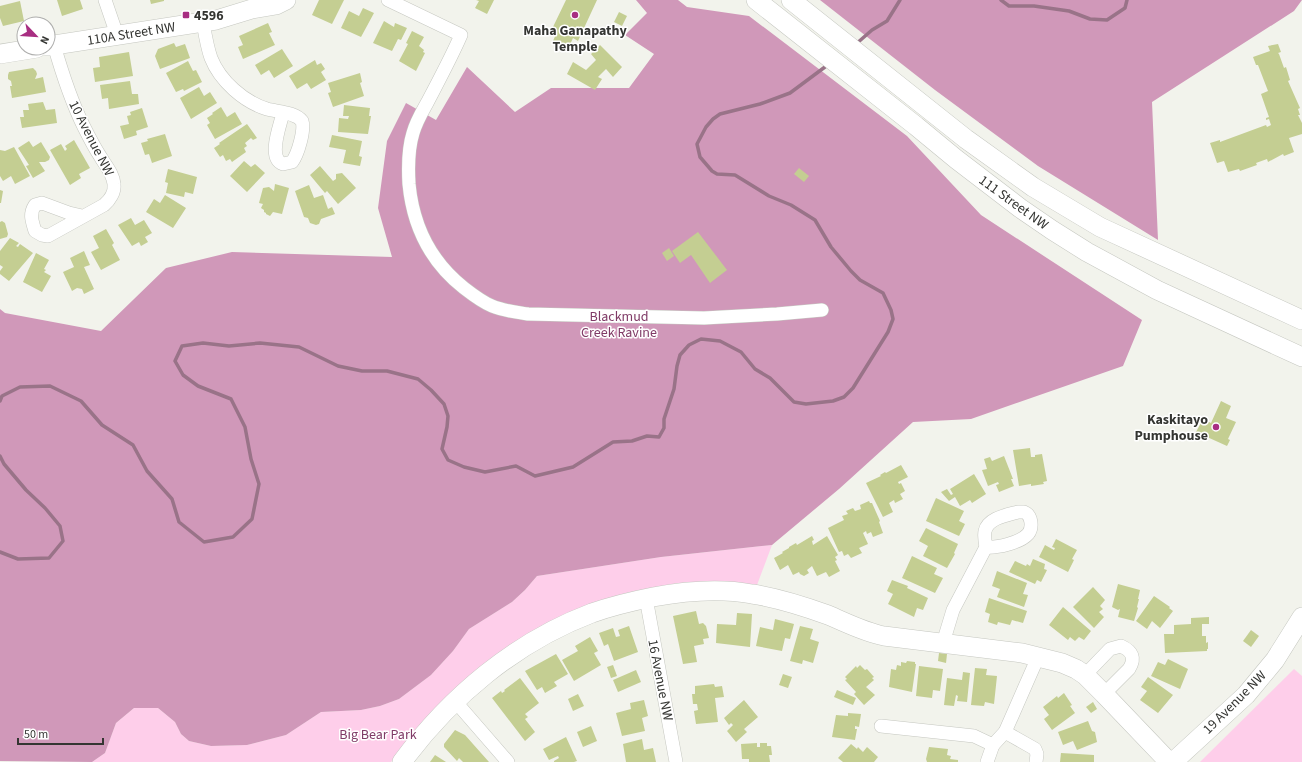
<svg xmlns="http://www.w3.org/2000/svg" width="1302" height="762" viewBox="0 0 1302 762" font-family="'Source Sans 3',sans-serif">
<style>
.green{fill:#feceea}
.forest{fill:#d098b9}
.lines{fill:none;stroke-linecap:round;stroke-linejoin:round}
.stream{stroke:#997388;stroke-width:3.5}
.building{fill:#c4ce92}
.street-casing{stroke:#c5c7c0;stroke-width:14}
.secondary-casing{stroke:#c5c7c0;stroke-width:20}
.street{stroke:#fff;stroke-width:13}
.secondary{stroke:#fff;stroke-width:19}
.poi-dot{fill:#a82e82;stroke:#fff;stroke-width:1.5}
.labels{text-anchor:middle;stroke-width:3;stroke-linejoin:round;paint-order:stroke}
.poi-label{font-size:14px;font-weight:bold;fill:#343532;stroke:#fff;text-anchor:start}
.street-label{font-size:14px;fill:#343532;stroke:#fff}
.park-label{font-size:14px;fill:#803b67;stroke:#fff}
</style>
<rect width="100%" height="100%" fill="#f2f3ec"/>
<!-- green -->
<g class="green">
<polygon points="772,545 757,585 704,582 678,583 626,593 588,606 420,725 391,762 92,762 105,753 116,723 134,708 158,708 175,722 181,734 189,741 211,746 247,745 286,735 321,712 361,710 380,706 399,699 431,675 453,651 469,629 512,602 525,590 537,576 661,557"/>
<polygon points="1294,669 1302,676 1302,762 1200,762"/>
</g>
<!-- forest -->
<g class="forest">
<polygon points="636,0 678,0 687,7 749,16 907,136 981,215 1142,320 1123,366 971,419 913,422 839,489 772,545 661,557 537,576 525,590 512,602 469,629 453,651 431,675 399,699 380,706 361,710 321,712 286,735 247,745 211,746 189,741 181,734 175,722 158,708 134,708 116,723 105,753 92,762 0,761 0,309 5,313 101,331 166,268 232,252 392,257 378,208 387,141 406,103 436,120 467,67 515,112 551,88 629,88 654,54 625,35 647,13"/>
<polygon points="820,0 1302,0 1294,11 1152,102 1158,240 1038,166 935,90"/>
</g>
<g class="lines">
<!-- stream -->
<g class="stream">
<polyline points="1001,0 1009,6 1034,6 1069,11 1090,19 1107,20 1125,8 1127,0"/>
<polyline points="856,44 872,30 887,21 900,0"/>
<polyline points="0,401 2,396 20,387 50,386 81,401 102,425 133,445 147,471 172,499 179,522 204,542 233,537 252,519 259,484 251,459 245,427 231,399 198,386 183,375 175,361 182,346 203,343 229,346 260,343 299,347 338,366 362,371 387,371 418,379 431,390 444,404 448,416 447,427 442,449 448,460 464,467 485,472 516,466 535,476 573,467 613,442 632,441 647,436 659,437 664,428 664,419 674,389 677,366 680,355 689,345 701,339 720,341 741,352 755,369 770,378 794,402 806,404 833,401 844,397 853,388 888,332 893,319 891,310 883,293 860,280 851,271 831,247 815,220 791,205 769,196 735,175 717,174 712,171 700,157 697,144 706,127 713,119 720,114 760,104 790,93 829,64"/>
<polyline points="0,456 4,464 26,490 45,508 60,526 63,541 49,558 18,559 0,552"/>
</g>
</g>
<!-- building -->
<g class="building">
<polygon points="57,0 80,0 83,9 62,16"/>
<polygon points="150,0 164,0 164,1 151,4"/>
<polygon points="319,0 344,0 332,24 312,15"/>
<polygon points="476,0 494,0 487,14 475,8 479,1"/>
<polygon points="566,0 597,0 578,41 573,38 568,49 553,41 557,32 552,29"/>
<polygon points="20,1 24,21 3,26 0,18 0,6"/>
<polygon points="363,8 374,13 361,37 341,28 349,11 359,16"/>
<polygon points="619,12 627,16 622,26 614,22"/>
<polygon points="384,21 394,27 395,23 407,28 401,40 398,39 392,51 373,43"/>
<polygon points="268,23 272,32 269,33 275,45 243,59 238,47 243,45 239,36"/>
<polygon points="412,31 424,37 419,46 424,50 423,52 425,53 416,71 399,61 408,44 406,43"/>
<polygon points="174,43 176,47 185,44 190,58 160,69 155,56 158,49"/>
<polygon points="1278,44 1281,52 1278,53 1279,54 1284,68 1286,67 1290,80 1288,81 1300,108 1298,109 1300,115 1298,115 1302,123 1302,134 1289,138 1294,152 1284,156 1283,154 1268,162 1267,159 1256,163 1257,165 1240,171 1239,169 1228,172 1224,161 1217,163 1210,143 1220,140 1220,142 1266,125 1267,127 1271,125 1269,119 1266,120 1266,118 1269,117 1261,94 1268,91 1258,65 1256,65 1253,57 1270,51 1268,46"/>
<polygon points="600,45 622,67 613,77 606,69 598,77 602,79 595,90 567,74 573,62 586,70 596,60 591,54"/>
<polygon points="282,49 293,66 274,78 269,70 261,75 255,65"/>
<polygon points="129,52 133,76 95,82 93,68 100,67 99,57"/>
<polygon points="315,60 317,65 321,63 325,69 321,72 326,80 311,89 307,83 297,89 289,76"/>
<polygon points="188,61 193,71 196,70 202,82 184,91 183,89 176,92 166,73"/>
<polygon points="33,68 36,71 37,74 35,79 43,77 46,92 12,98 10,86 12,86 11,81 8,79 8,75 9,72"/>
<polygon points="360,73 362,82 360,83 364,96 333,107 328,93 331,92 328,83"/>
<polygon points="130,81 132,94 138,94 139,104 109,109 108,98 102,99 100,85"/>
<polygon points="199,87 204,96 210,92 217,103 191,119 180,98"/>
<polygon points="43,102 46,110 55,109 57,123 22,128 20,117 24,117 23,110 29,110 28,104"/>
<polygon points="344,105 370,108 369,116 371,116 368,134 338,132 339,118 348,119 349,116 343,116"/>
<polygon points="221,107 227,117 235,112 242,124 215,139 207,125 210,123 207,118 213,114 212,113"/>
<polygon points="142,108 148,127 136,131 137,135 124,139 120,126 129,124 127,116 131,115 130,112"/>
<polygon points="247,124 257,138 253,140 251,138 245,143 247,146 244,148 246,152 232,162 230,159 226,161 223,155 220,157 214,148 220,144 219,143"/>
<polygon points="165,134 172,156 152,163 149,154 145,155 141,143 148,141 147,139"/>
<polygon points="332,135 362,141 359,156 362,157 360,166 343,163 346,150 329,147"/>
<polygon points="74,140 90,168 79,174 81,178 70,185 50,150 61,144 65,151 67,149 65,146"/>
<polygon points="29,141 33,147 41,142 50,157 49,160 45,162 39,162 45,171 33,178 26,166 29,165 18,148"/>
<polygon points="14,147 30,176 15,184 11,176 3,181 0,176 0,150 5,151"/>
<polygon points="244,161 251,167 255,164 265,173 247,192 230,176"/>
<polygon points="320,166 333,181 336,179 336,174 342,173 356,188 338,204 327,191 325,193 310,175"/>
<polygon points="799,168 809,176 804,182 794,174"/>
<polygon points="168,169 197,177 193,194 185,192 184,197 166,193 168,183 165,182"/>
<polygon points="275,184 289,188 282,214 273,212 270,216 266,214 266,213 264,212 264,210 261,208 263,204 259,203 263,188 269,187 274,191"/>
<polygon points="309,185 314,198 323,195 328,209 332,207 335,214 321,219 319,224 316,225 310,223 308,218 304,217 295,191"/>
<polygon points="0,190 3,191 1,203 0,203"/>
<polygon points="165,195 186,208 173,228 146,212 154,199 160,203"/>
<polygon points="131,218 135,225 144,220 152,233 145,237 148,242 141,246 139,242 132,246 118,225"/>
<polygon points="2,221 5,223 8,234 7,237 0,239 0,222"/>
<polygon points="106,229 114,243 112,245 120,260 101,270 91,252 99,248 93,236"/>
<polygon points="698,232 727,270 710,283 691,255 680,263 672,251"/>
<polygon points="10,238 19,243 16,246 18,247 20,244 33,253 9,281 0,274 0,271 3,267 0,265 0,251"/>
<polygon points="669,248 674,256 667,261 662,253"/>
<polygon points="84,251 90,265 84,267 94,289 84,294 82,289 77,288 72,291 63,272 74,267 70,258"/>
<polygon points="36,253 49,260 44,269 46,270 44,272 51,276 42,292 23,282"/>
<polygon points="1221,401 1231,406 1226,418 1236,422 1228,439 1230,440 1227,446 1196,432 1203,419 1211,423"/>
<polygon points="1030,448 1031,457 1035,457 1035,455 1042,454 1047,481 1043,482 1044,484 1031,486 1031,484 1019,486 1013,450"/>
<polygon points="1004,456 1013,479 1011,479 1014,486 999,492 996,485 999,484 998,482 988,486 982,470 987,469 984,459 990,457 992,461"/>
<polygon points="901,465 908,477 898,482 899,484 901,483 905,491 900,494 903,499 895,503 894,500 889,503 893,512 883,517 866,483 881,476 880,475 885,472 886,473"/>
<polygon points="974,474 986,494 972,503 970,500 960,506 955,497 949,501 941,492 947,489 951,495 953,494 950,489"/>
<polygon points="936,498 964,511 959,521 965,524 959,536 926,521"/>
<polygon points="869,501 870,503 872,503 880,521 879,522 883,533 873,537 871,532 867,534 866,531 863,533 868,544 859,548 862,553 851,558 848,554 844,556 842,551 839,552 828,528 844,520 842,516 848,514 846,511 853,508 855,511 861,509 860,505"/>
<polygon points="926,528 958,544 954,553 955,554 947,568 923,556 928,546 919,541"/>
<polygon points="812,536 814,540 812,541 813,545 827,536 838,555 835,557 837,560 835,561 840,571 829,577 826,572 817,576 812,566 807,570 809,573 804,576 800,574 799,572 793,575 788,565 780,570 774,558 783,553 782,552 789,548 789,547 796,543 797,545"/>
<polygon points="1056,539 1077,550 1072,559 1074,560 1068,572 1039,557 1045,545 1054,550 1055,548 1052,547"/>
<polygon points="912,556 937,568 934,574 943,578 935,593 902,578"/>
<polygon points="1033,559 1045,564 1044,569 1047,570 1041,582 1037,580 1035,584 1009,572 1015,561 1026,566 1027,564 1030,566"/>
<polygon points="997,571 1027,583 1023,594 1028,595 1024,607 997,597 1000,589 992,586"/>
<polygon points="892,580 908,586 907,588 928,598 923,610 917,608 914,617 888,604 893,594 887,591"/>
<polygon points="1118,584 1140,590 1138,599 1139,599 1137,607 1138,608 1134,621 1118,617 1120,609 1118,610 1112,607"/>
<polygon points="1093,587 1105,600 1100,606 1103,609 1099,612 1104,617 1094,628 1073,607"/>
<polygon points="1154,596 1170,607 1169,608 1173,611 1160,628 1152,621 1147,629 1136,621"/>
<polygon points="989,598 1027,611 1023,623 1012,620 1010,625 998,622 997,625 988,622 990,614 985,612"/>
<polygon points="1063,607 1091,631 1084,640 1079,637 1075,641 1070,637 1068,640 1049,625"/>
<polygon points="696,611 699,624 703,623 706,626 709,638 703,639 704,644 694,646 697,662 683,664 673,616"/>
<polygon points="737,613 752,614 750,647 716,643 717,624 736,625"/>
<polygon points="1209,617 1209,624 1202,624 1202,636 1206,636 1206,643 1208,642 1208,649 1207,649 1207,651 1165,653 1164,634 1174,634 1174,625 1191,624 1191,618"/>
<polygon points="775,619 794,624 790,639 785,638 782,651 756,646 760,627 773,630"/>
<polygon points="629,626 638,652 614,661 608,644 604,646 599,633 613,628 616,637 620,636 618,630"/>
<polygon points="800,626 813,629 810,639 819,642 813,663 803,660 802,664 790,661"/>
<polygon points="1251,630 1259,636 1251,647 1243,641"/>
<polygon points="590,637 598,651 594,653 601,665 574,681 562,660 578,651 575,646"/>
<polygon points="939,653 947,654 946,663 938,661"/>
<polygon points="556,654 568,674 554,682 557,686 545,693 542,687 537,690 525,671"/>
<polygon points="1168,659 1188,669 1180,689 1151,676 1158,662 1165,665"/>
<polygon points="907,661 915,662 915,664 916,664 912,692 889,687 891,669 896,670 897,665 901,666 901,662 906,663"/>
<polygon points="613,665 617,676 611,678 607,667"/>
<polygon points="860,665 865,670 867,669 874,677 872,678 874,680 866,687 875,695 864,705 854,694 856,692 845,680 847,679 845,677 856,666 857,668"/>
<polygon points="919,666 943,669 940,691 933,690 932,698 916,696"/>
<polygon points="975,668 987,669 986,675 997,676 994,704 985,702 984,706 971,705"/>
<polygon points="636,670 641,682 618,692 613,680"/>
<polygon points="963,672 970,673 967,702 957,701 958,696 956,695 954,706 944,705 947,678 962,680"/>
<polygon points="783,674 792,677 788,688 779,685"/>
<polygon points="1148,677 1173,695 1158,713 1140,700 1147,691 1141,687"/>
<polygon points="520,678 539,703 525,714 528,717 525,719 535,732 525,741 492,698 501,691 502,693 505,691 504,690"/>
<polygon points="714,684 715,687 722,686 724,697 715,698 718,722 696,724 694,711 698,710 697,704 693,704 692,694 695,694 695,686"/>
<polygon points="837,690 856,698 853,705 834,697"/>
<polygon points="1064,693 1072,705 1070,706 1075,713 1052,730 1044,719 1049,715 1043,707 1057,696 1058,698"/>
<polygon points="578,694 584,706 573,711 568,699"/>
<polygon points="644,700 648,716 642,718 645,731 622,736 616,713 631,709 630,703"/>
<polygon points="744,700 758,717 744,729 747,732 736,742 727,731 733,725 731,723 729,725 724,718"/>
<polygon points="1093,702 1097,709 1091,713 1086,707"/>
<polygon points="848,713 861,714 859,727 855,726 855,729 857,729 855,740 832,737 836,715 848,716"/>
<polygon points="1088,721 1092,731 1095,732 1097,742 1077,750 1073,741 1063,745 1058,732"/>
<polygon points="591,726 597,741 583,747 577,732"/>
<polygon points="455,730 465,735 489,762 463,762 459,758 457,761 444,747 444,744"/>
<polygon points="566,737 577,761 574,762 554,762 554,761 559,758 558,756 549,760 543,749"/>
<polygon points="642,739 644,750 653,748 656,762 626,762 623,744"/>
<polygon points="757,743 757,747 760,747 760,743 767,743 767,746 771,746 772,755 769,755 770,762 749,762 749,759 742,759 741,744"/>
<polygon points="851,744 857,749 858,747 863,752 867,747 878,757 874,762 843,762 838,758"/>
<polygon points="929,747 948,749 947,755 951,756 950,759 958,760 958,762 927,762 926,759"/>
<polygon points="1061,753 1094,755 1094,762 1060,762"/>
<polygon points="435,755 446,762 430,762"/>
</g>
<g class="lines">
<!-- street casing -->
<g class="street-casing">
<g id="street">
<polyline points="105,0 117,35"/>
<path d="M 388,0 L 461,35 C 451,58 439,80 427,103 C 422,112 416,122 413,133 C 408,149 408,167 409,184 C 413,226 431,262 464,288 C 473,295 482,302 492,306 C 504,311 516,312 528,314 L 704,318 L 777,314 L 822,310"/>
<path d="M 203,22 C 205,34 207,47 211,58 C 220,81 244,102 267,109 C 278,112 295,112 302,121 C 305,130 298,154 292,162 L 283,164 C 267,158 280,126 283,113"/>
<path d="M 54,45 C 62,73 71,101 84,127 C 89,137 94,147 100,156 C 105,165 113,173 114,184 C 115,192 110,200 104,205 L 48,236 L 42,235 L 35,231 C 32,221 29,214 35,205 L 42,203 L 69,213 L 82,216"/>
<path d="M 1018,512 C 1020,512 1022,512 1024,512 C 1032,515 1033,528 1028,534 C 1020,543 997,548 986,547 C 985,542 984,536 985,531 C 988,518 1007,515 1018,512 Z"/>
<polyline points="646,598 676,762"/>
<polyline points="943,643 953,610 986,547"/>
<path d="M 1085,675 L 1110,649 L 1121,646 C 1132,651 1136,658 1129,669 L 1104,694"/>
<polyline points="455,701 508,762"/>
<polyline points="881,726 974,736 993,745 1005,732 1038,657"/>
<polyline points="1005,732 1035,749 1037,754 1036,762"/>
<polyline points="987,762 993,745"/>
</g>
</g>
<!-- secondary casing -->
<g class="secondary-casing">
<g id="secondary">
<polyline points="756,0 916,126 956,159 1020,208 1052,230 1087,252 1157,290 1302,357"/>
<polyline points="791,0 966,139 1033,187 1100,227 1302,320"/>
<polyline points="48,46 216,20 252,9 276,5 286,0"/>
<polyline points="0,54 37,48"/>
<path d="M 402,762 C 450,697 515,642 592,613 C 612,606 633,601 653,597 C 685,591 720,588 752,594 C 778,598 803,606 828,615 C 847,623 864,632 884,636 L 1022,653 L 1062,663 L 1076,669 L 1085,675 L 1104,694 L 1169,762"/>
<polyline points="1173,762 1246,695 1275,660 1302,617"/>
</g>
</g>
<!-- street -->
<use href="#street" class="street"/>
<!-- secondary -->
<use href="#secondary" class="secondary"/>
</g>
<!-- markers -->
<g class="poi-dot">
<rect x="182" y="11" width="8" height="8" rx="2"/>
<circle cx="575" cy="15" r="4"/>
<circle cx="1216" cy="427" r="4"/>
</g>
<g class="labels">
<!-- poi labels -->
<g class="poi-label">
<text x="194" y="20">4596</text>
<text x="575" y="35" text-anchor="middle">Maha Ganapathy<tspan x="575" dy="16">Temple</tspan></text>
<text x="1208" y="424" text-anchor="end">Kaskitayo<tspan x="1208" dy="16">Pumphouse</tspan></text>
</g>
<!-- street labels -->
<g class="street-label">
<text transform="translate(131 33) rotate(-9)" y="5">110A Street NW</text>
<text transform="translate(92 138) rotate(63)" y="5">10 Avenue NW</text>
<text transform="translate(1014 202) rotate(36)" y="5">111 Street NW</text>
<text transform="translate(661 680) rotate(79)" y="5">16 Avenue NW</text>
<text transform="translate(1234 702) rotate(-45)" y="5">19 Avenue NW</text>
</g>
<!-- park labels -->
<g class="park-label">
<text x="619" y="321">Blackmud<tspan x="619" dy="16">Creek Ravine</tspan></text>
<text x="378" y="739">Big Bear Park</text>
</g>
</g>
<!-- north arrow -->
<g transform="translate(36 36) rotate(115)"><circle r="19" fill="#ffffff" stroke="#aeaead"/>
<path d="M0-3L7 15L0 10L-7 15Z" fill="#a82e82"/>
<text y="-6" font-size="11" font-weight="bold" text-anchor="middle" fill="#343532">N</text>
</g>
<!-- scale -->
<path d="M18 738v6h85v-6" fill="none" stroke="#343532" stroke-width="2"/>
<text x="24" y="738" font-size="12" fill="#343532" stroke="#ffffff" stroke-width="3" paint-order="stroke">50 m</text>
</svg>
